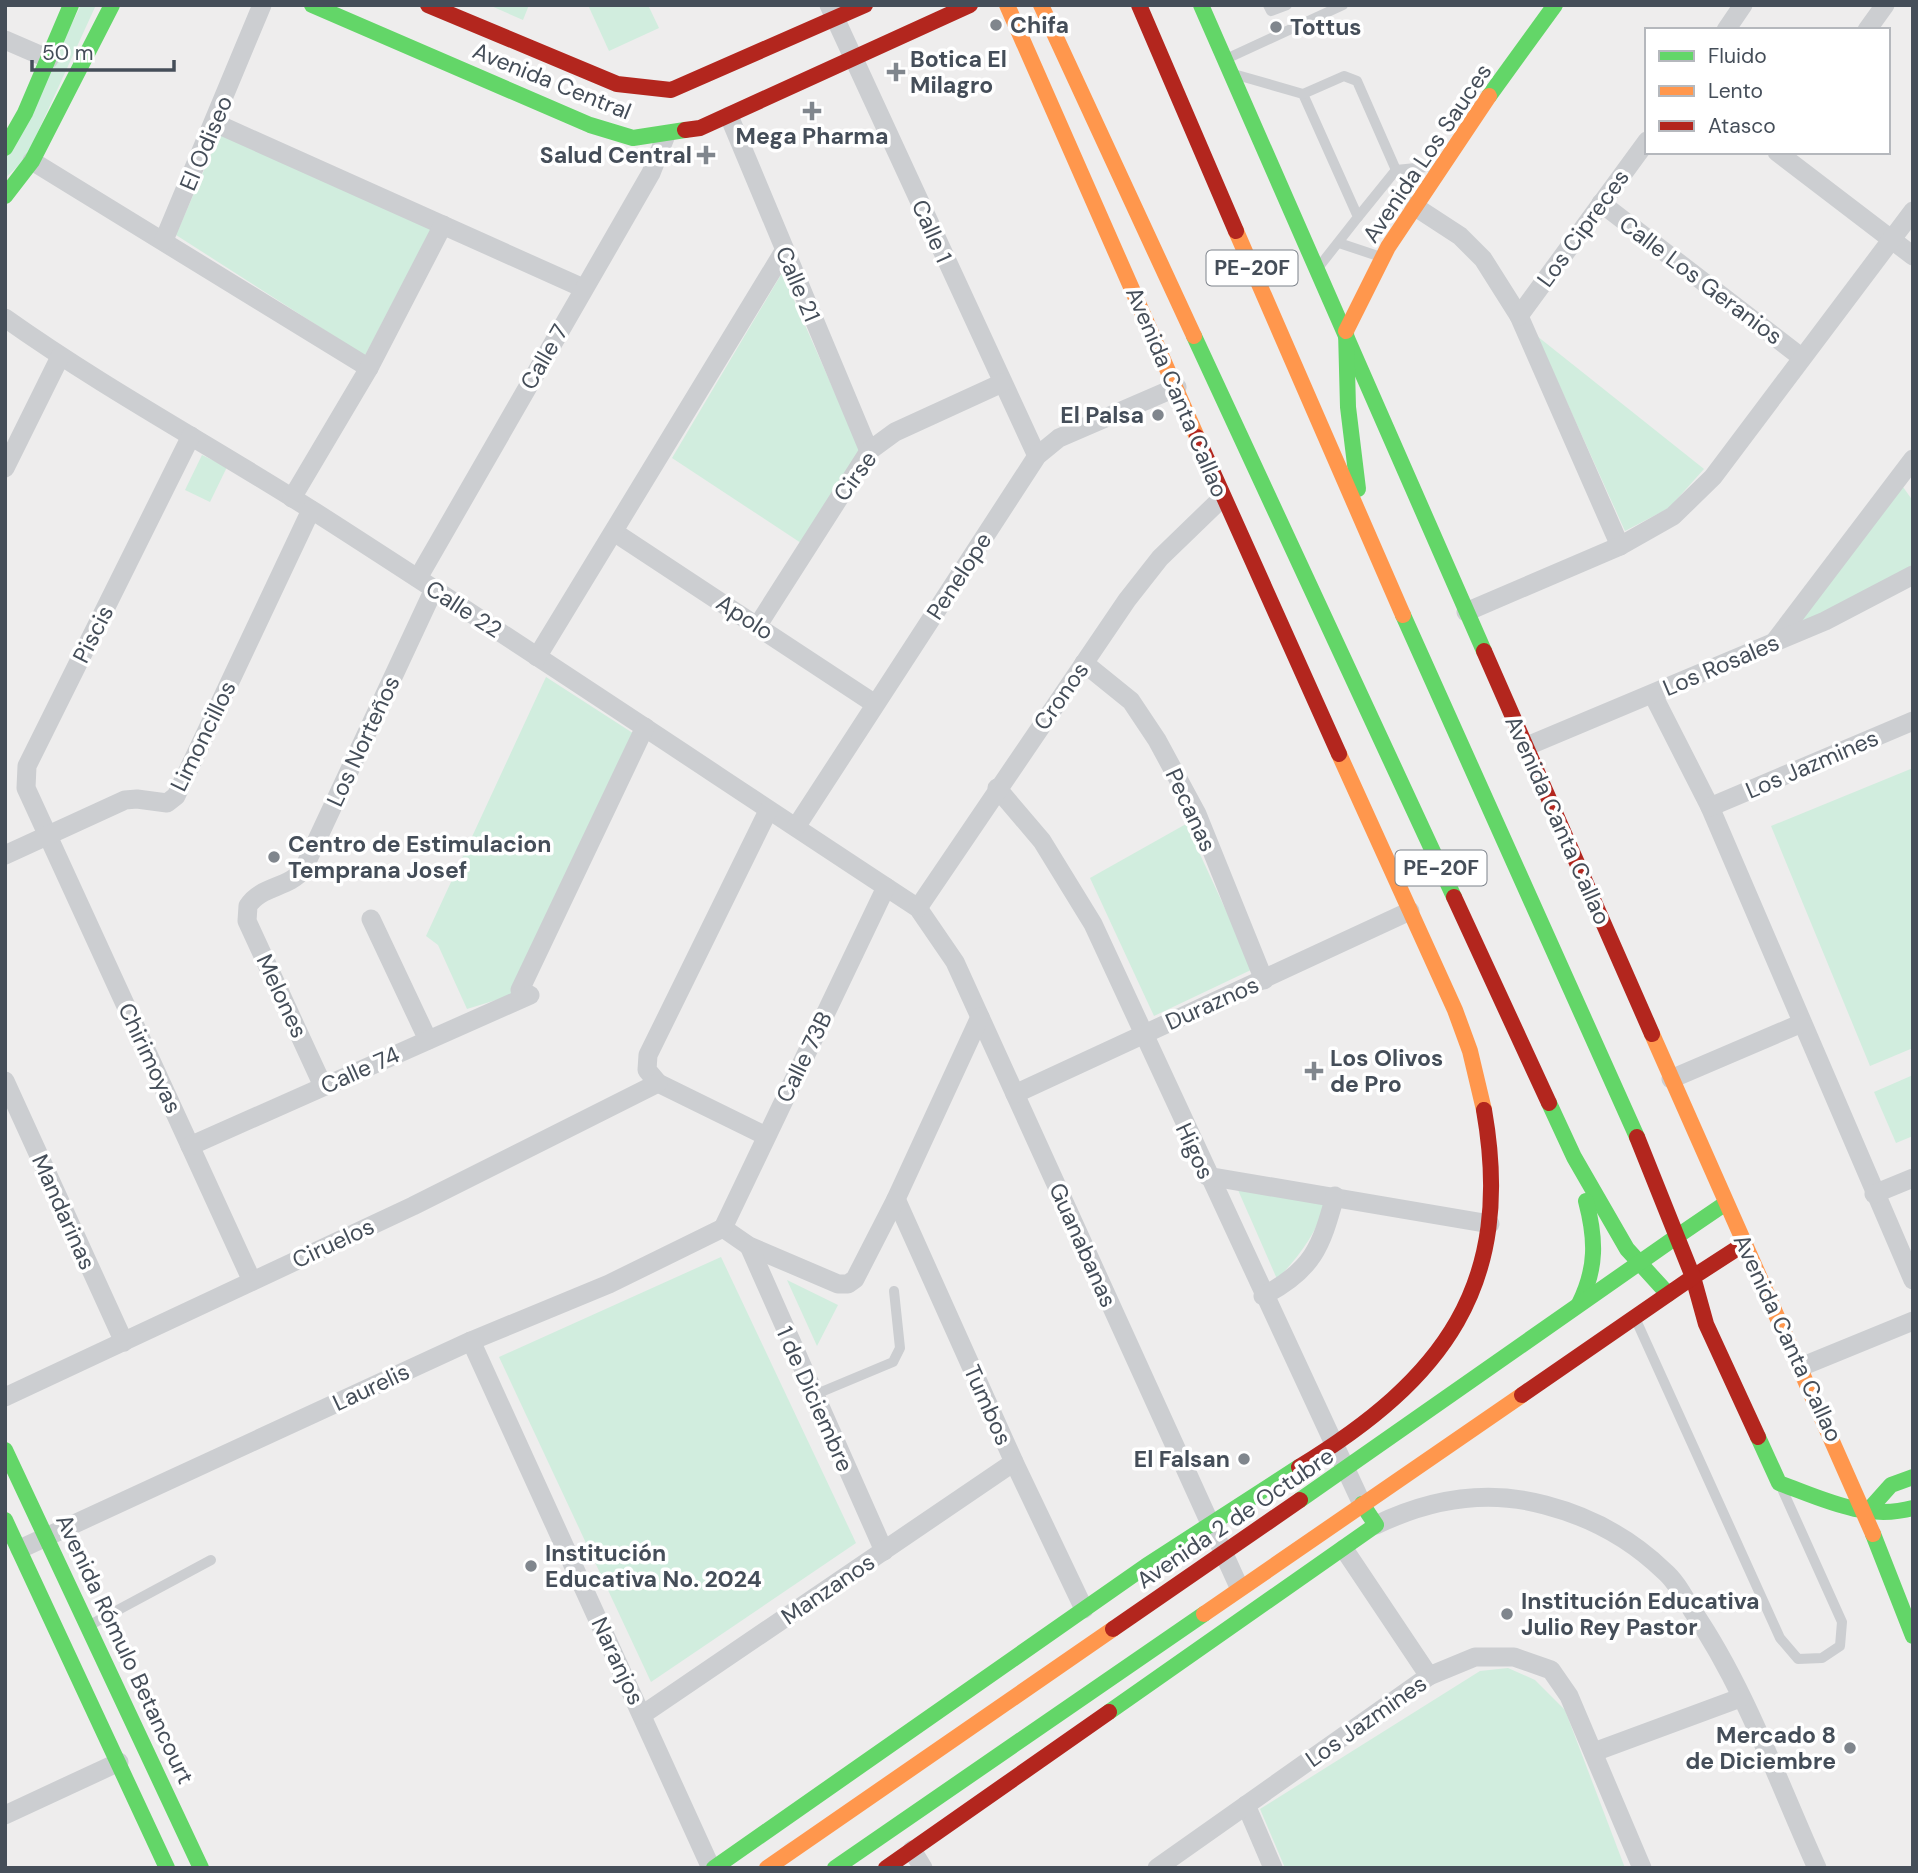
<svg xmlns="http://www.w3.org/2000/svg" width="1918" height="1873" viewBox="0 0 1918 1873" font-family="'DM Sans',sans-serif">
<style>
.green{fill:#d1edde}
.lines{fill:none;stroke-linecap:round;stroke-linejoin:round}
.lane{stroke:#ccced1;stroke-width:10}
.street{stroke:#ccced1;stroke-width:19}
.fast{stroke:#63d668;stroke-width:16}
.slow{stroke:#ff974d;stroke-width:16}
.jam{stroke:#b3261e;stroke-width:16}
.poi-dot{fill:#80868d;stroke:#fff;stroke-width:2.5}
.labels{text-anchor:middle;stroke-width:7;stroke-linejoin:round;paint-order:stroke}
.shield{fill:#fff;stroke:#7d838b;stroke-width:2}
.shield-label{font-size:21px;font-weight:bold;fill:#454e59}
.poi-label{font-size:23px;font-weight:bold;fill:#454e59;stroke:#fff;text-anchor:start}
.street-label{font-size:23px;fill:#454e59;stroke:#fff}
</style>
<rect width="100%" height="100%" fill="#eeeded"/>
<!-- green -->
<g class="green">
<polygon points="81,5 96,5 25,160 5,178 5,159"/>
<polygon points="489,5 529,5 523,20"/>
<polygon points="588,5 648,5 659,28 609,51"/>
<polygon points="220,133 431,229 365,356 176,235"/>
<polygon points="782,273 861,452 801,543 672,458"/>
<polygon points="1537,336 1704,469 1669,508 1625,531"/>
<polygon points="202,455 227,467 210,502 185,490"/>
<polygon points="1903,487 1913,501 1913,569 1793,629"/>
<polygon points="546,677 642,739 522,992 467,1009 438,945 426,936"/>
<polygon points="1913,768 1913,1048 1870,1066 1771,826"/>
<polygon points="1186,824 1253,969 1154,1016 1090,878"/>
<polygon points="1913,1075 1913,1136 1896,1143 1874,1092"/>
<path d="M 1238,1190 L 1326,1204 C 1315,1234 1300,1256 1277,1279 Z"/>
<polygon points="721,1257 856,1543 651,1682 499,1357"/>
<polygon points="787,1280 838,1305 817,1346"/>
<polygon points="1508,1668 1535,1680 1565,1710 1625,1868 1285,1868 1260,1809 1480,1671"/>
</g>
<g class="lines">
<!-- lane -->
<g class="lane">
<polyline points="1268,5 1271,11 1287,5"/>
<polyline points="1226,59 1343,5"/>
<polyline points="1237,75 1303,94 1358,217 1318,268"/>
<polyline points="1303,94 1344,76 1357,81 1396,170"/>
<polyline points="1358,217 1396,170 1436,166"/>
<polyline points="1339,243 1381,257"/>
<polyline points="1636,1320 1780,1638 1798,1659 1822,1658 1840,1646 1842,1622 1783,1491"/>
<polyline points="814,1395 893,1362 900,1348 894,1291"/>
<polyline points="90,1625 211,1560"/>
</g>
<!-- street -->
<g class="street">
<polyline points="829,5 1037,456"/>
<polyline points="1726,30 1743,5"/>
<polyline points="1867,30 1885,5"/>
<polyline points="5,40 49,59"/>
<polyline points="729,116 869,451"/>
<polyline points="215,123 583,288"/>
<polyline points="1777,152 1913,256"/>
<polyline points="32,161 369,368"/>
<polyline points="1601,203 1801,357"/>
<polyline points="1414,206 1460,236 1483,259 1519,316 1620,546"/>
<polyline points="164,240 262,5"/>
<polyline points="1519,316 1647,141"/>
<path d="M 5,318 C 105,389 213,447 315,512 C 518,642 717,776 918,908 L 955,962 L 1239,1587"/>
<polyline points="191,436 27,766 26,788 252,1281"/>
<polyline points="5,468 60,357"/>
<polyline points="292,498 369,368 443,225"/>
<polyline points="614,532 875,704"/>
<polyline points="418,578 651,173 666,135"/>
<polyline points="1466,612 1620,546 1673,516 1713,477 1913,211"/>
<polyline points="758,625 869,451 895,432 1002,383"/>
<polyline points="1775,641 1913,459"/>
<polyline points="537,657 784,251"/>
<polyline points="1084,663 1131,701 1157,740 1197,814 1264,980"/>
<polyline points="1653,695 1710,807 1913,1280"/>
<polyline points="1525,747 1825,621 1913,575"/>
<polyline points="997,788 1042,841 1093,924 1362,1504"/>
<polyline points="1710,807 1913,721"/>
<polyline points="796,827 1037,456 1059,438 1177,387"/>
<polyline points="5,855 125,800 137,799 167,803 176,796 311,510"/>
<polyline points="918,908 1127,600 1160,558 1222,498"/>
<polyline points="371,919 428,1040"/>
<polyline points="520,990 645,727"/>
<polyline points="1671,1079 1802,1023"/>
<polyline points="5,1081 124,1342"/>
<path d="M 323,1086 L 247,921 L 248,906 C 260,886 289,888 303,870 L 434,589"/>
<polyline points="1015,1094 1410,911"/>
<polyline points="766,1136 658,1083 647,1070 648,1055 768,811"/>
<polyline points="190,1146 530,995"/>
<polyline points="1207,1176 1490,1224"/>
<polyline points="1874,1194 1913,1178"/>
<polyline points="896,1199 1014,1462 1084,1609"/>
<polyline points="723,1228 749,1246 838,1284 848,1284 855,1279 896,1199 980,1017"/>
<polyline points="723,1228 886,887"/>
<polyline points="749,1246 884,1551"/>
<path d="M 1263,1296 C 1313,1270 1321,1247 1335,1196"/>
<polyline points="471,1341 711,1868"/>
<polyline points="1803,1366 1913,1321"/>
<polyline points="5,1397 413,1206 658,1083"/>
<path d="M 1376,1525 C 1430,1499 1487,1489 1545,1505 C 1591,1517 1630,1538 1664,1571 C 1676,1581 1684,1597 1692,1610 C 1745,1687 1778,1782 1817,1868"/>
<polyline points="20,1549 471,1341 609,1284 723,1228"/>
<polyline points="1344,1549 1429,1676"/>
<polyline points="642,1715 1014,1462"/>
<polyline points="1594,1752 1740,1698"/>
<polyline points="1246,1805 1273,1868"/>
<polyline points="5,1815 119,1762"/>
<polyline points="912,1850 923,1868"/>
<polyline points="1157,1868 1429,1676 1475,1657 1514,1657 1551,1670 1569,1696 1642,1868"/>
</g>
<!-- fast -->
<g class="fast">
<polyline points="312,5 590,125 633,138 685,130"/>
<polyline points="1201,5 1484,651"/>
<polyline points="1489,96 1555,5"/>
<polyline points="5,148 25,113 71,5"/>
<polyline points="5,196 32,161 112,5"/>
<polyline points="1346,331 1348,407 1358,489"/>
<polyline points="1194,336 1454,897"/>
<polyline points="1403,615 1637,1137"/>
<polyline points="1549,1103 1574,1157 1627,1249 1668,1294"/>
<polyline points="1679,1235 1726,1203"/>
<path d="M 1579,1304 C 1597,1268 1596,1239 1586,1201"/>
<path d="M 1758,1437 L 1779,1483 C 1823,1499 1865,1521 1913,1508"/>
<polyline points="5,1450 201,1868"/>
<polyline points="1300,1500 1679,1235"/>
<polyline points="1866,1513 1891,1485 1913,1477"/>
<polyline points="5,1520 167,1868"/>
<polyline points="1873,1534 1913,1636"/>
<polyline points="1109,1712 1376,1525 1362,1504"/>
<polyline points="714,1868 1146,1566 1299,1467"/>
<polyline points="835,1868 1204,1614"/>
</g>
<!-- slow -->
<g class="slow">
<polyline points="1007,5 1197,437"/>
<polyline points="1041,5 1194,336"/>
<polyline points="1236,231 1403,615"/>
<polyline points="1346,331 1388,247 1489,96"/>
<polyline points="1339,754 1455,1010 1470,1051 1484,1110"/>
<polyline points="1652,1034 1873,1534"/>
<polyline points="1204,1614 1522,1395"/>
<polyline points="767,1868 1113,1629"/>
</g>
<!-- jam -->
<g class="jam">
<polyline points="428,5 617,84 671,90 865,5"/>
<polyline points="1139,5 1236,231"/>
<polyline points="685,130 700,128 970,5"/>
<polyline points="1197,437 1339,754"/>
<polyline points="1484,651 1652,1034"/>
<polyline points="1454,897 1549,1103"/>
<polyline points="1744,1244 1693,1277 1706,1324 1758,1437"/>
<polyline points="1522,1395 1693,1277 1637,1137"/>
<path d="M 1299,1467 C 1443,1379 1515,1286 1484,1110"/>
<polyline points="1113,1629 1300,1500"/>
<polyline points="886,1868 1109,1712"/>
</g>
</g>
<!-- markers -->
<g class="poi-dot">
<circle cx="996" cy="25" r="7"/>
<circle cx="1276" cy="27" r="7"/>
<path d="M892.5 61.5h7v7h7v7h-7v7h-7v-7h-7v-7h7z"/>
<path d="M808.5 100.5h7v7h7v7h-7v7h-7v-7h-7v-7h7z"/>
<path d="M702.5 144.5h7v7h7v7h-7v7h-7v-7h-7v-7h7z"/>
<circle cx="1158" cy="415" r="7"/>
<circle cx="274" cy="857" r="7"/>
<path d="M1310.5 1060.5h7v7h7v7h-7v7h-7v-7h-7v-7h7z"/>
<circle cx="1244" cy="1459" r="7"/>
<circle cx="531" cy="1566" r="7"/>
<circle cx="1507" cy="1614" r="7"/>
<circle cx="1850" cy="1748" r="7"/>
</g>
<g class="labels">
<!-- shield labels -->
<g class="shield">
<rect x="1206.5" y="250.5" width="91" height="35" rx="5"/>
<rect x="1395.5" y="850.5" width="91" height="35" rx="5"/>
</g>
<g class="shield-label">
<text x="1252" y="275">PE-20F</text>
<text x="1441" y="875">PE-20F</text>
</g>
<!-- poi labels -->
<g class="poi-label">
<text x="1010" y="33">Chifa</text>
<text x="1290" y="35">Tottus</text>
<text x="910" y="67">Botica El<tspan x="910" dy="26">Milagro</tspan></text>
<text x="812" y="144" text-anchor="middle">Mega Pharma</text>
<text x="692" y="163" text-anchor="end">Salud Central</text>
<text x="1144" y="423" text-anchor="end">El Palsa</text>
<text x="288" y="852">Centro de Estimulacion<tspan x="288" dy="26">Temprana Josef</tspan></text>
<text x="1330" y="1066">Los Olivos<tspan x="1330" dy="26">de Pro</tspan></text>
<text x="1230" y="1467" text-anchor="end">El Falsan</text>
<text x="545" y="1561">Institución<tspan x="545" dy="26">Educativa No. 2024</tspan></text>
<text x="1521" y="1609">Institución Educativa<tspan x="1521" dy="26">Julio Rey Pastor</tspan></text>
<text x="1836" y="1743" text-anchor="end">Mercado 8<tspan x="1836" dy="26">de Diciembre</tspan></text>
</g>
<!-- street labels -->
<g class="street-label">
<text transform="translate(552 81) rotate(22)" y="8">Avenida Central</text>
<text transform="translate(206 143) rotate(-67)" y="8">El Odiseo</text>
<text transform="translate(1427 153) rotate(-56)" y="8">Avenida Los Sauces</text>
<text transform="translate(1583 228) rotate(-54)" y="8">Los Cipreces</text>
<text transform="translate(932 231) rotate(66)" y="8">Calle 1</text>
<text transform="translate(1701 280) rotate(37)" y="8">Calle Los Geranios</text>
<text transform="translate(798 284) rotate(67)" y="8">Calle 21</text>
<text transform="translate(544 357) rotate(-60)" y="8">Calle 7</text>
<text transform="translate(1177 392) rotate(67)" y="8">Avenida Canta Callao</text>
<text transform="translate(855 476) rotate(-54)" y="8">Cirse</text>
<text transform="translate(959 576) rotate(-57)" y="8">Penelope</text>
<text transform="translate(464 609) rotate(33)" y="8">Calle 22</text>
<text transform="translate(745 617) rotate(33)" y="8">Apolo</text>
<text transform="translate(93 634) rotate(-63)" y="8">Piscis</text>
<text transform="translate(1721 665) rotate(-23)" y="8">Los Rosales</text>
<text transform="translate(1061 696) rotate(-55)" y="8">Cronos</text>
<text transform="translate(203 736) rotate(-64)" y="8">Limoncillos</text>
<text transform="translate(363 741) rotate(-65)" y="8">Los Norteños</text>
<text transform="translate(1812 764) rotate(-23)" y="8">Los Jazmines</text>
<text transform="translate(1191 810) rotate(65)" y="8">Pecanas</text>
<text transform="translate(1558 820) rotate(66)" y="8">Avenida Canta Callao</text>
<text transform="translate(282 996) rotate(65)" y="8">Melones</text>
<text transform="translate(1212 1003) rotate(-24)" y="8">Duraznos</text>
<text transform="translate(804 1057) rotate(-64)" y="8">Calle 73B</text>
<text transform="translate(150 1058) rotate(65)" y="8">Chirimoyas</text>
<text transform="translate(360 1070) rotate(-24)" y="8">Calle 74</text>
<text transform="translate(1195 1151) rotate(65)" y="8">Higos</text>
<text transform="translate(64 1212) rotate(66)" y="8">Mandarinas</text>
<text transform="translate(333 1243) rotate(-25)" y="8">Ciruelos</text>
<text transform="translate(1083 1245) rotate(66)" y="8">Guanabanas</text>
<text transform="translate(1788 1338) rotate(65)" y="8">Avenida Canta Callao</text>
<text transform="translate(371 1387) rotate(-25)" y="8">Laurelis</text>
<text transform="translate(815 1399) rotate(66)" y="8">1 de Diciembre</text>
<text transform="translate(988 1405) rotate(66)" y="8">Tumbos</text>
<text transform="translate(1235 1518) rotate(-34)" y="8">Avenida 2 de Octubre</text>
<text transform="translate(828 1589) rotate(-34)" y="8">Manzanos</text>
<text transform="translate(125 1649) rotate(65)" y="8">Avenida Rómulo Betancourt</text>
<text transform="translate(618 1661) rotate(65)" y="8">Naranjos</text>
<text transform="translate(1366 1721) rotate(-35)" y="8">Los Jazmines</text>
</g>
</g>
<!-- border -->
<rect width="1918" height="1873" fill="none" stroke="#454e59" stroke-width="14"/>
<!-- legend -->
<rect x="1645" y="28" width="245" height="126" fill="#ffffff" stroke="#b5b8bd" stroke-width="2"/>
<rect x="1659" y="51" width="35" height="10" fill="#63d668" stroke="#b5b8bd" stroke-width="2"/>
<text x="1708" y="63" font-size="21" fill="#454e59">Fluido</text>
<rect x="1659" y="86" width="35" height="10" fill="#ff974d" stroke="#b5b8bd" stroke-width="2"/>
<text x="1708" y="98" font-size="21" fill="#454e59">Lento</text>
<rect x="1659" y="121" width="35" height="10" fill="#b3261e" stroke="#b5b8bd" stroke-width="2"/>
<text x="1708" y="133" font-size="21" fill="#454e59">Atasco</text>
<!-- scale -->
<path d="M32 60v10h142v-10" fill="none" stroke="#454e59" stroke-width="3.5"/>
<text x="42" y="60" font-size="21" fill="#454e59" stroke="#ffffff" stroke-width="5" paint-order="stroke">50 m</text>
</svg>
